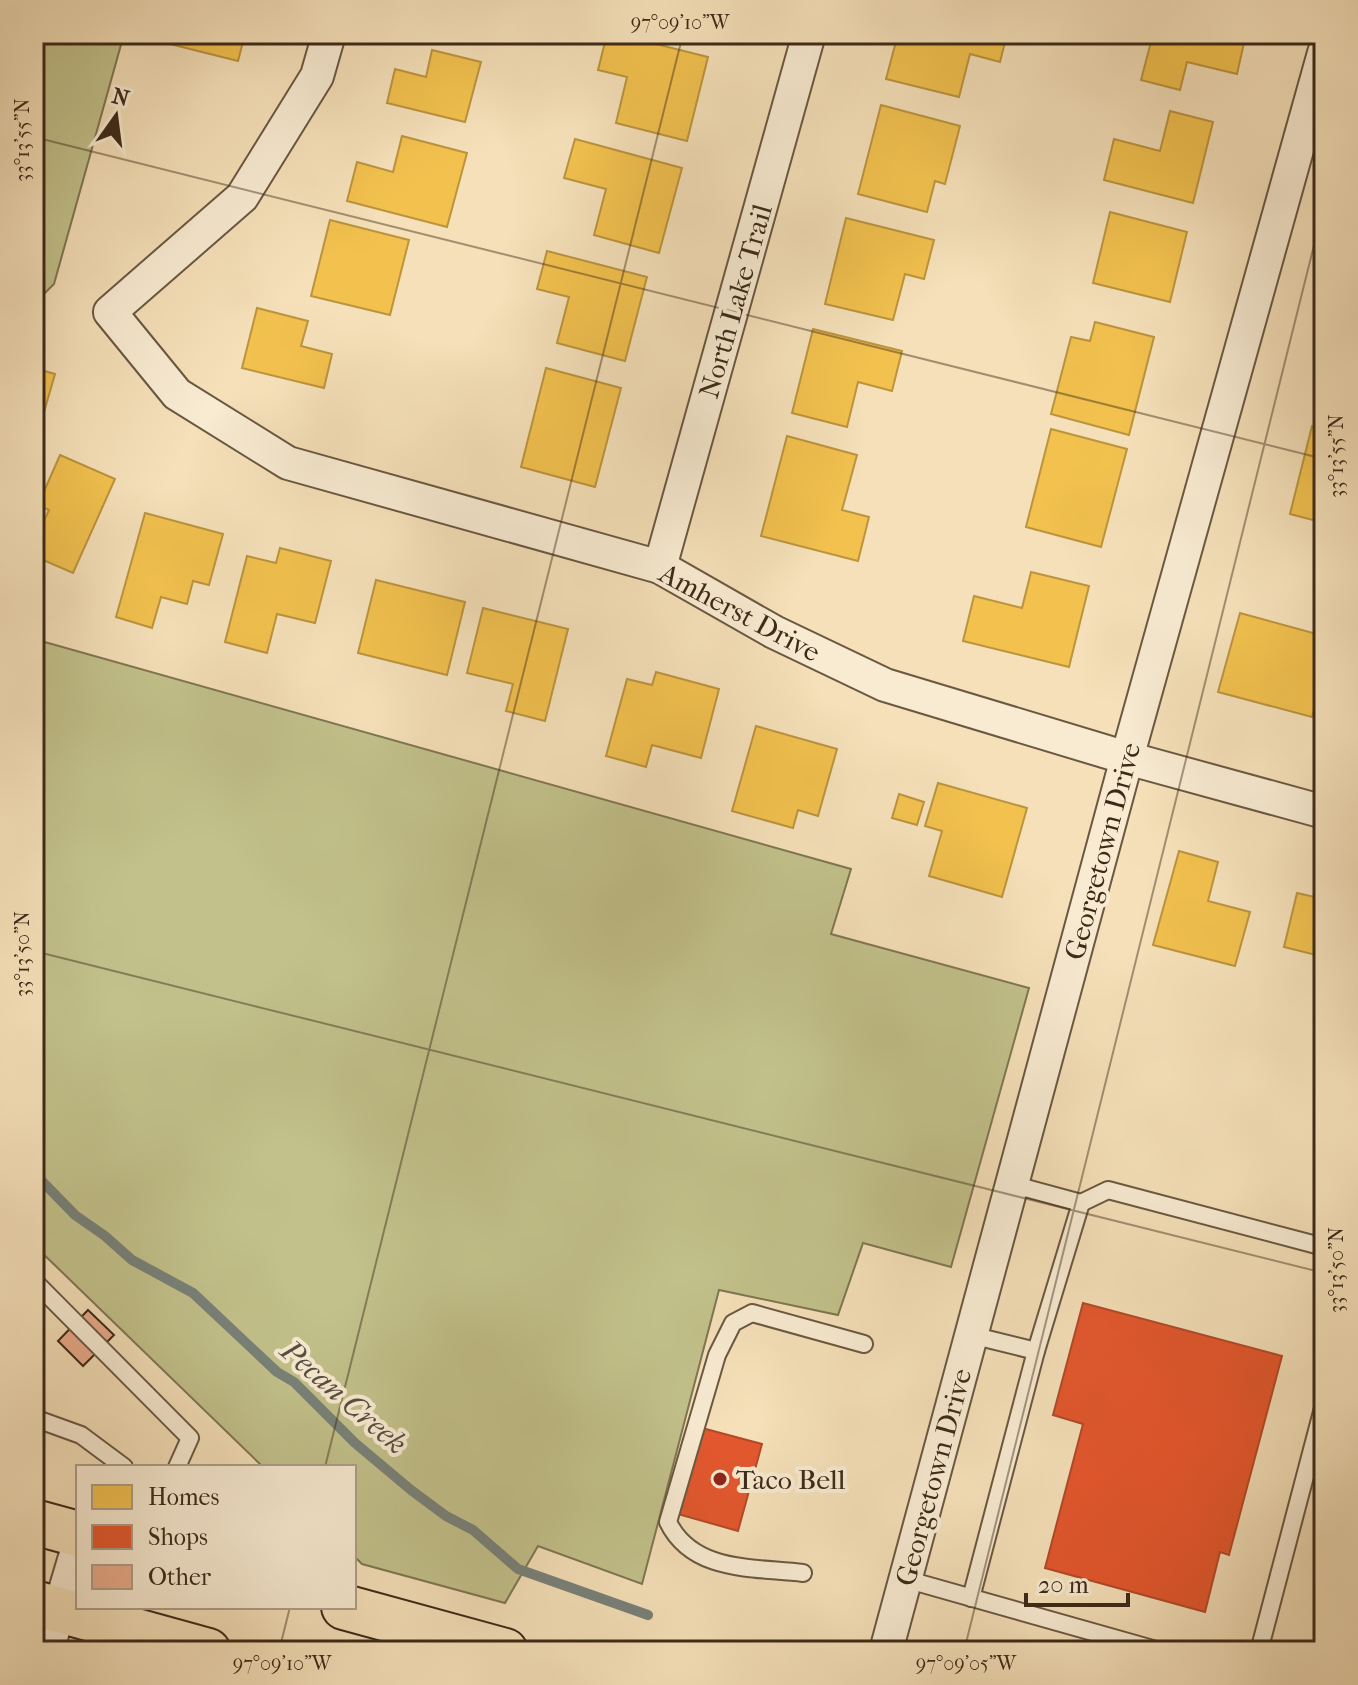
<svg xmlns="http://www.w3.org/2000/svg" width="1358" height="1685" viewBox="0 0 1358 1685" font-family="'IM FELL French Canon',serif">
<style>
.green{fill:#c2c18b;stroke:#7f7652;stroke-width:2}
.homes{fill:#f2c14e;stroke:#bb943e;stroke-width:2}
.shops{fill:#e4572e;stroke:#b24a28;stroke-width:2}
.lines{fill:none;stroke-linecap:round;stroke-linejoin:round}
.stream{stroke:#788179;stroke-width:10}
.building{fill:#eaab8b;stroke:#3c2a19;stroke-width:2}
.lane-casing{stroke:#6a5841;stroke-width:20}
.street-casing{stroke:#6a5841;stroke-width:36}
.primary-casing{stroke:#3c2a19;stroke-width:48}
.lane{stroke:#f8ebd2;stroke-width:16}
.street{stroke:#f8ebd2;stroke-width:32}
.primary{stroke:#f5e0b9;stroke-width:44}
.ticks{fill:none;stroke:#3c2a19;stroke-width:2;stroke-opacity:0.45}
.poi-dot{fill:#8f2418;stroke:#f8ebd2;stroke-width:3}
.labels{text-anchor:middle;stroke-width:8;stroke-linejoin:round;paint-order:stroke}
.street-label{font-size:28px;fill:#3c2a19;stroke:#f8ebd2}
.poi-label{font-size:28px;fill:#3c2a19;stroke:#f8ebd2;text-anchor:start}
.water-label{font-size:30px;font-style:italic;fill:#554e41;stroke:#f8ebd2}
.neatline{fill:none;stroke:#3c2a19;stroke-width:3}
.ticks-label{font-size:20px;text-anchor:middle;fill:#3c2a19}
</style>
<rect width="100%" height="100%" fill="#f5e0b9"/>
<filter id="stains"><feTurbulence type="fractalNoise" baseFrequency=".0025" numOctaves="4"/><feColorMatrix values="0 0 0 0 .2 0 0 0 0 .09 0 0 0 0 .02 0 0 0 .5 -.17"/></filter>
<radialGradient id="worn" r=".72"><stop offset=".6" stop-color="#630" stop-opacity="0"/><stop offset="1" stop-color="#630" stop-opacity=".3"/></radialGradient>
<!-- green -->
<g class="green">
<polygon points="34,34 124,34 54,284 34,304"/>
<polygon points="34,639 851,869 831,934 1029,988 951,1267 863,1243 838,1315 719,1290 642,1584 538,1546 505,1603 362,1564 354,1556 354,1467 263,1467 34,1245"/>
</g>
<!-- homes -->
<g class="homes">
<polygon points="160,34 245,34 238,61 158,41"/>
<polygon points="607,34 616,34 708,57 687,141 616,123 627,77 598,70"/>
<polygon points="898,34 1007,34 1000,62 970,54 959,97 886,79"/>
<polygon points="1153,34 1246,34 1237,74 1187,62 1180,90 1141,80"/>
<polygon points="432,50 481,62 465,122 387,103 395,69 426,77"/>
<polygon points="881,105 960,126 945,184 935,181 927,212 858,194"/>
<polygon points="1170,111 1213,122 1193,203 1104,180 1114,139 1160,151"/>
<polygon points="402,136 467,153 447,227 347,201 357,162 393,172"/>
<polygon points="575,139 682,168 659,253 594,235 606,189 564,178"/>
<polygon points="1110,212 1187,232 1170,302 1093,283"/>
<polygon points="846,218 934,240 924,279 905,274 893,320 825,304"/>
<polygon points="330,220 409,240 390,315 311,296"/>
<polygon points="547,251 647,277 625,361 557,343 569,297 537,289"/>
<polygon points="257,308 308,321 301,346 332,354 324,388 242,368"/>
<polygon points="1095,322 1154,337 1129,435 1051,414 1071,337 1090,341"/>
<polygon points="813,329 902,351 892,391 858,382 847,427 792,413"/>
<polygon points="1324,367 1324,406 1315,404"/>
<polygon points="34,368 55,374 34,447"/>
<polygon points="546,368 621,388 595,487 521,467"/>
<polygon points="1312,426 1324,429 1324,523 1290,514"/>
<polygon points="1051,429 1127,449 1101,547 1026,527"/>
<polygon points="787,436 857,455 842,510 869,517 858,561 761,536"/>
<polygon points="60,455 115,479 73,573 34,556 34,543 49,510 38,505"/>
<polygon points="145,513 223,534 209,585 193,581 187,604 161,597 152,628 116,617"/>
<polygon points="280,548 331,561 315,623 277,614 267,653 225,642 247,556 276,563"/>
<polygon points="1031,572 1089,586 1069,667 963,641 974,596 1022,608"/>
<polygon points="376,580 465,602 447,675 358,653"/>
<polygon points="483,608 568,629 545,721 506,711 513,684 467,673"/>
<polygon points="1240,613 1324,636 1324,674 1312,717 1218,692"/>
<polygon points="656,672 719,689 701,758 652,745 646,767 606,756 627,679 652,685"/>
<polygon points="756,726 837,749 818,816 798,810 793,828 732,811"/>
<polygon points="938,783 1027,808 1002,897 929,876 942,831 925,826"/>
<polygon points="899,794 924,802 917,825 892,818"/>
<polygon points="1179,851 1218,862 1208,901 1250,912 1235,966 1153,945"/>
<polygon points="1297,893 1324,899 1324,957 1284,947"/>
</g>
<!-- shops -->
<g class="shops">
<polygon points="1083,1303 1282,1356 1229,1555 1220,1552 1205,1612 1045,1568 1083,1424 1053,1415"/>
<polygon points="702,1428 762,1444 738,1531 678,1514"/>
</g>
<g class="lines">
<!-- stream -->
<polyline class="stream" points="34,1173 75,1215 105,1236 132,1260 193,1293 277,1372 294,1382 355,1443 411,1490 446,1516 473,1530 518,1569 648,1615"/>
</g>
<!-- building -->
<g class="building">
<polygon points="88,1310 114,1335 83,1366 58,1341"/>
<polygon points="34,1346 42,1348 34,1380"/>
</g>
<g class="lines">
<!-- lane casing -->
<g class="lane-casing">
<g id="lane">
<polyline points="1081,1203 1108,1190 1324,1247"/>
<polyline points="34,1281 190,1438 177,1467"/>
<polyline points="971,1335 1036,1351"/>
<polyline points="34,1418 81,1435 124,1467"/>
<path d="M 803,1573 C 754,1567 693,1573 668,1522 L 717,1355 L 733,1323 L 752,1313 L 864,1344"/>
<polyline points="905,1579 1160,1651"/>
<polyline points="971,1598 1036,1351 1081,1203 1011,1184"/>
<polyline points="1259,1651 1324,1404"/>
</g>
</g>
<!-- street casing -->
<g class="street-casing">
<g id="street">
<polyline points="329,34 317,76 242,197 110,312 177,394 288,463 660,567 774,632 885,685 1127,758 1324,812"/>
<polyline points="660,567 809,34"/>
<polyline points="47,1651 78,1547"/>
<polyline points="886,1651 1127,758 1324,53"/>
</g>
</g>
<!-- primary casing -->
<g class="primary-casing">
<g id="primary">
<polyline points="34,1522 78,1534"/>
<polyline points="34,1603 208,1651"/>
<polyline points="344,1607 505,1651"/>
</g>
</g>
<!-- lane -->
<use href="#lane" class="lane"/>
<!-- street -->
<use href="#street" class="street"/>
<!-- primary -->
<use href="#primary" class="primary"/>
</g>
<!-- ticks -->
<path class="ticks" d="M 34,137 L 1324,459M 34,951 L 1324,1273M 325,1467 L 683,34M 279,1651 L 290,1607M 964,1651 L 1324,205"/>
<!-- markers -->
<circle class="poi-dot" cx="720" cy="1479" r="8"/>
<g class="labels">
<!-- street labels -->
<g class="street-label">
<text transform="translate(735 301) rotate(-74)" y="10">North Lake Trail</text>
<text transform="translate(740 612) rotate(28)" y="10">Amherst Drive</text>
<text transform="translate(1102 851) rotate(-75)" y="10">Georgetown Drive</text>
<text transform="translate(933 1477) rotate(-75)" y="10">Georgetown Drive</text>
</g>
<!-- poi labels -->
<g class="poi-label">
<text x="736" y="1489">Taco Bell</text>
</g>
<!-- water labels -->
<g class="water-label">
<text transform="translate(344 1397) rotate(41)" y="10">Pecan Creek</text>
</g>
</g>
<!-- margin -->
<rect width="1358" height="1685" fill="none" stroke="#f5e0b9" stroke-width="88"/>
<!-- legend -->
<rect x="76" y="1465" width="280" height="144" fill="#f8ebd2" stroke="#ad9e88" stroke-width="2"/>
<rect x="92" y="1485" width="40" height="24" fill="#f2c14e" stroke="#ad9e88" stroke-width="2"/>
<text x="148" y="1505" font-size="24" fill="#3c2a19">Homes</text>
<rect x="92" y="1525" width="40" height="24" fill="#e4572e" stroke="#ad9e88" stroke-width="2"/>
<text x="148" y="1545" font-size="24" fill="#3c2a19">Shops</text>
<rect x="92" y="1565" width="40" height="24" fill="#eaab8b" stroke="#ad9e88" stroke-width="2"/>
<text x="148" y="1585" font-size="24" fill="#3c2a19">Other</text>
<!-- north arrow -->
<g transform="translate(116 116) rotate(14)" stroke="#f8ebd2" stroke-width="6" paint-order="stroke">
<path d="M0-6L14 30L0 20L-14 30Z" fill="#3c2a19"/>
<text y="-12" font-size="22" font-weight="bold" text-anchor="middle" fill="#3c2a19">N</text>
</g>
<!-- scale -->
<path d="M1026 1593v12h102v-12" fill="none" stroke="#3c2a19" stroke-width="4"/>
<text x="1038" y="1593" font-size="24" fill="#3c2a19" stroke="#f8ebd2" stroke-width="6" paint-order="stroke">20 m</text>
<rect x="44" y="44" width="1270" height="1597" class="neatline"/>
<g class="ticks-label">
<text x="680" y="29">97°09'10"W</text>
<text transform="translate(22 140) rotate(-90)" y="7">33°13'55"N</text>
<text transform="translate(1336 456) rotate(-90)" y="7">33°13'55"N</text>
<text transform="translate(22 954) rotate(-90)" y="7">33°13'50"N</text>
<text transform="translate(1336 1270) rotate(-90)" y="7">33°13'50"N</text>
<text x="282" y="1670">97°09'10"W</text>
<text x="966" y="1670">97°09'05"W</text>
</g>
<rect width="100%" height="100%" filter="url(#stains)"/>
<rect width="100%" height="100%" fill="url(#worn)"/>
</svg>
